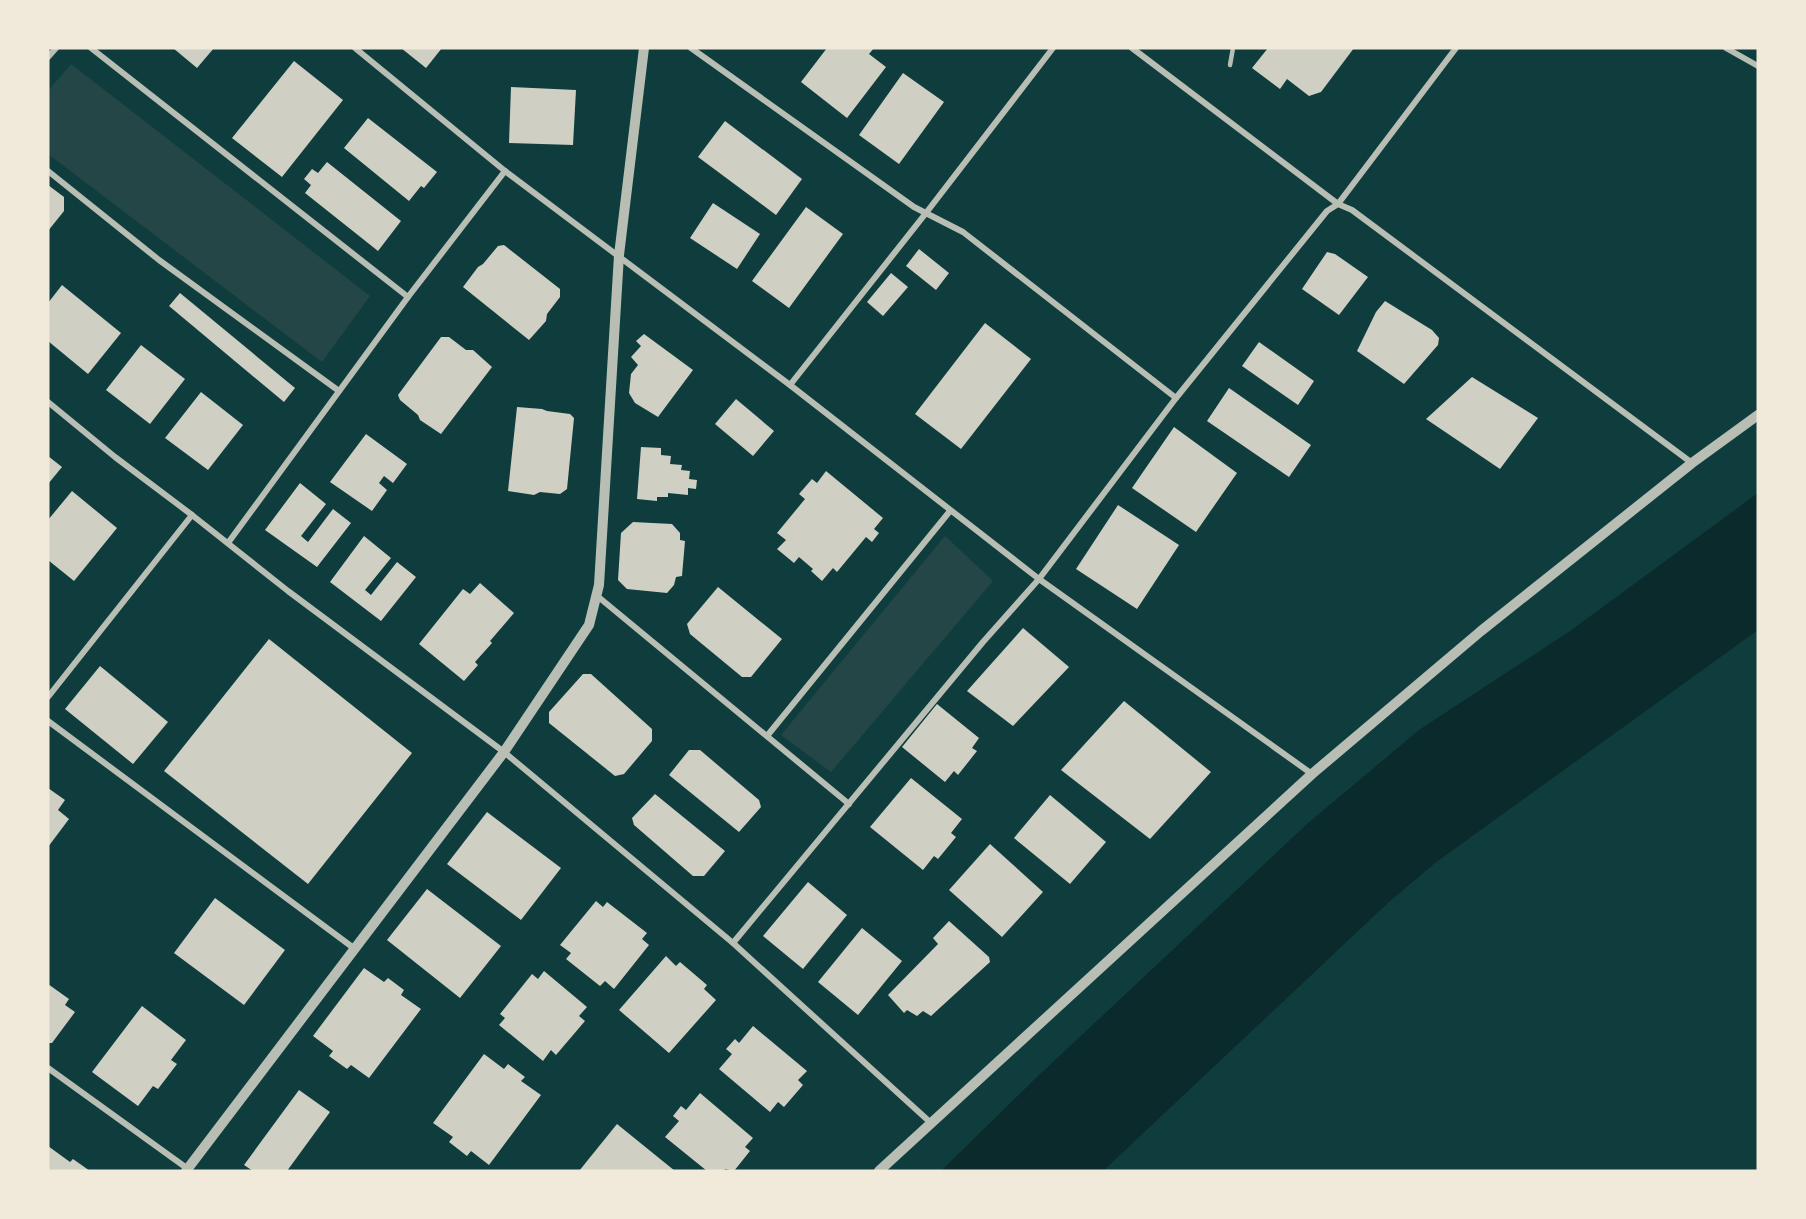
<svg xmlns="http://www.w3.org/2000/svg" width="1806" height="1219" viewBox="0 0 1806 1219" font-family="Raleway,sans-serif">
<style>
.green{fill:#244646}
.water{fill:#0a2a2b}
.building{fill:#cfcfc3}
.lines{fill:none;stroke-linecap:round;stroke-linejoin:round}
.service{stroke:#b8beb3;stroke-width:4.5}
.minor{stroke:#b8beb3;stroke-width:6}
.tertiary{stroke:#b8beb3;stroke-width:10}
</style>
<rect width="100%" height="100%" fill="#0f3d3e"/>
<!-- green -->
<g class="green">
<polygon points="71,64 370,296 322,362 48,154 48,91"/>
<polygon points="945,536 993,581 831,772 781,735"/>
</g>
<!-- water -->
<polygon class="water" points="1758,493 1758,630 1435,863 1390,901 1103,1171 941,1171 1037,1077 1307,824 1419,730 1570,631"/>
<!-- building -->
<g class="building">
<polygon points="173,48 214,48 197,68"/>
<polygon points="401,48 442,48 426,68"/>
<polygon points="827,48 874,48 869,54 886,67 847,118 801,82"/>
<polygon points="1268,48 1354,48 1321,92 1309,96 1287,79 1280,89 1252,68"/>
<polygon points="294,61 343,100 282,177 232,138"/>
<polygon points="903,73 944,102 899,164 859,135"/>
<polygon points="511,87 576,90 573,145 509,143"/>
<polygon points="368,118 437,172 424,188 421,186 409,201 344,148"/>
<polygon points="725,121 802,179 776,215 698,157"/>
<polygon points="327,162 401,221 378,251 305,193 311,185 304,179 312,169 318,173"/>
<polygon points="48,185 64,197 64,211 48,231"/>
<polygon points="713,203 760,234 737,269 690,238"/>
<polygon points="806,207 843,234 789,308 752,281"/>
<polygon points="504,245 560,289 560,297 547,314 546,321 529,340 463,287 478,267 483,264 498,246"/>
<polygon points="919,249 949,273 936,290 906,266"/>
<polygon points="1327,252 1335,254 1368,277 1339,315 1302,289"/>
<polygon points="891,273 908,287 883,316 867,302"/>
<polygon points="62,285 121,333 88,374 48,341 48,303"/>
<polygon points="180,293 295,388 284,402 169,306"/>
<polygon points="1385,301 1432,330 1439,338 1438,345 1404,384 1357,351 1376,312"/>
<polygon points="985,323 1031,359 961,449 915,414"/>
<polygon points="644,334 693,370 658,417 635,403 629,393 631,374 638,365 631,357 641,346 636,341"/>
<polygon points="441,337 449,337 466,350 473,350 492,367 441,434 420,420 418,415 400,400 398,395"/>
<polygon points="1259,342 1314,381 1298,405 1242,366"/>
<polygon points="141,345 185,379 150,424 106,390"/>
<polygon points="1472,377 1538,418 1500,469 1426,419"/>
<polygon points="1229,388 1311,445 1289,477 1207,421"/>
<polygon points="201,392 243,425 208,470 165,438"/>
<polygon points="736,399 774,431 753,456 715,424"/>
<polygon points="517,407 542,409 547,411 570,414 574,418 567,489 560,494 540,492 534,495 508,491"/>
<polygon points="1174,427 1237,473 1196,532 1132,488"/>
<polygon points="366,434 407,464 393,483 384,476 379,483 387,490 372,511 330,482"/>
<polygon points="641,447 661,448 661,455 671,456 670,464 682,465 681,470 690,471 689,479 697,480 696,489 688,488 688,495 668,493 668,497 657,497 657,501 637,499"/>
<polygon points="48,456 62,467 48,484"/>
<polygon points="826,471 883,518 874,529 879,533 872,542 866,537 837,572 833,568 822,581 811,571 813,569 799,557 794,563 777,549 786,540 777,533 805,499 799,494 812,479 817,483"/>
<polygon points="300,483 326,504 301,536 308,542 333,509 351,523 317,567 265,530"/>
<polygon points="72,491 117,528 74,581 48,560 48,520"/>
<polygon points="1118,505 1179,545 1137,609 1076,569"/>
<polygon points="633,522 672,524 680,533 680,540 685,541 682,576 676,577 674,585 667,593 627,589 618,580 621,533"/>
<polygon points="364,536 391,558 365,590 371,595 397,562 416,577 381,621 330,582"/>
<polygon points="480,583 514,613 490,641 492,643 475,662 478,665 464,681 419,644 463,589 470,594"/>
<polygon points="718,587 782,639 751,677 742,677 690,634 687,624"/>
<polygon points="1023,628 1069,667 1013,726 967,691"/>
<polygon points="269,639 412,753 308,884 164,771"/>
<polygon points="100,666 168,722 133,764 65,709"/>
<polygon points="583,674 591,674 652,729 652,741 624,774 615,776 549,723 549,712"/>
<polygon points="1124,701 1211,772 1150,839 1061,770"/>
<polygon points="937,704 979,738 972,748 977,751 958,775 954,771 945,782 902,747"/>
<polygon points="689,750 700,750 759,800 761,807 739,832 669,775"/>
<polygon points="911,778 962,819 951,833 956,837 938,859 934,856 923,870 870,827"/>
<polygon points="48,788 65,800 58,810 69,819 48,847"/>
<polygon points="655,794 725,851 704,876 693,876 634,825 632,818"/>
<polygon points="1050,795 1106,842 1070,884 1014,838"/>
<polygon points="487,812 561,868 521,920 447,864"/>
<polygon points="990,844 1043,892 1002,937 949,890"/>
<polygon points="808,882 847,915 803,969 763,936"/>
<polygon points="427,889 501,946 460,998 387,940"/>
<polygon points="215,898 285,950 244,1005 174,953"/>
<polygon points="596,901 603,907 607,902 647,933 642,939 649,945 614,989 605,981 600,986 566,959 571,953 560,945"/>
<polygon points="949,921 989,957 990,962 931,1016 923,1011 917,1016 907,1010 904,1013 888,995 938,944 933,938"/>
<polygon points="862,928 902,961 858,1015 818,982"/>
<polygon points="666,956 676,966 680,962 707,985 704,989 716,1000 669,1053 619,1010"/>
<polygon points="364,968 384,982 388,978 404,990 401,995 421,1009 369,1078 351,1065 347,1069 329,1056 333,1051 313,1036"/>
<polygon points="544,971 587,1007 579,1016 585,1021 556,1055 551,1050 543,1061 499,1025 505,1018 500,1014 532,974 538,979"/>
<polygon points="48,984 69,999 65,1005 75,1012 52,1043 48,1043"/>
<polygon points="142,1006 186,1040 171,1060 177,1064 158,1089 153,1086 138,1106 92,1072"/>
<polygon points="753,1026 807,1071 798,1080 803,1085 784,1107 778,1102 770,1112 719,1069 732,1054 726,1049 735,1039 739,1043"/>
<polygon points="484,1054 504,1069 508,1064 525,1077 521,1081 541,1095 489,1165 471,1151 467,1156 449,1142 453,1137 433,1123"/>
<polygon points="299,1090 330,1112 287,1171 253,1171 244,1165"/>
<polygon points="700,1093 753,1138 745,1147 750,1151 734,1171 725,1169 724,1171 707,1171 665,1137 679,1121 673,1116 681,1106 686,1110"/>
<polygon points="617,1124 675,1171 579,1171"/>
<polygon points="48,1146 70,1162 73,1159 90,1171 48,1171"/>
</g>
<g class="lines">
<!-- service -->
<polyline class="service" points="1230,65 1233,48"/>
<!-- minor -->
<g class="minor">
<polyline points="91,48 408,297"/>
<polyline points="355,48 505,171 790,385 1039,579 1312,774"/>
<polyline points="691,48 914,207 963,232 1176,398"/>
<polyline points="1132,48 1338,204 1456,48"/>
<polyline points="1726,48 1758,66"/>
<polyline points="48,57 56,48"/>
<polyline points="48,171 159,260 339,391"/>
<polyline points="790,385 926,213 1053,48"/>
<polyline points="48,402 115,457 192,515 288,591 504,752 733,943 931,1123"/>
<polyline points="228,543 408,297 505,171"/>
<polyline points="596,595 849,804"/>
<polyline points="48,697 192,515"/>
<polyline points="48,721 355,949"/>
<polyline points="767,736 950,511"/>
<polyline points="733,943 983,642 1039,579 1176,398 1327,211 1338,204 1352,210 1692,463"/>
<polyline points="48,1068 188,1169"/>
</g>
<!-- tertiary -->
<g class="tertiary">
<polyline points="186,1171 504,752 589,625 599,585 619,255 644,48"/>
<polyline points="879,1171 1312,774 1481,631 1692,463 1758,415"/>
</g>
</g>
<!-- border -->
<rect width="1806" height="1219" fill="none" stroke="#f1e9da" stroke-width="99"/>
</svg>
